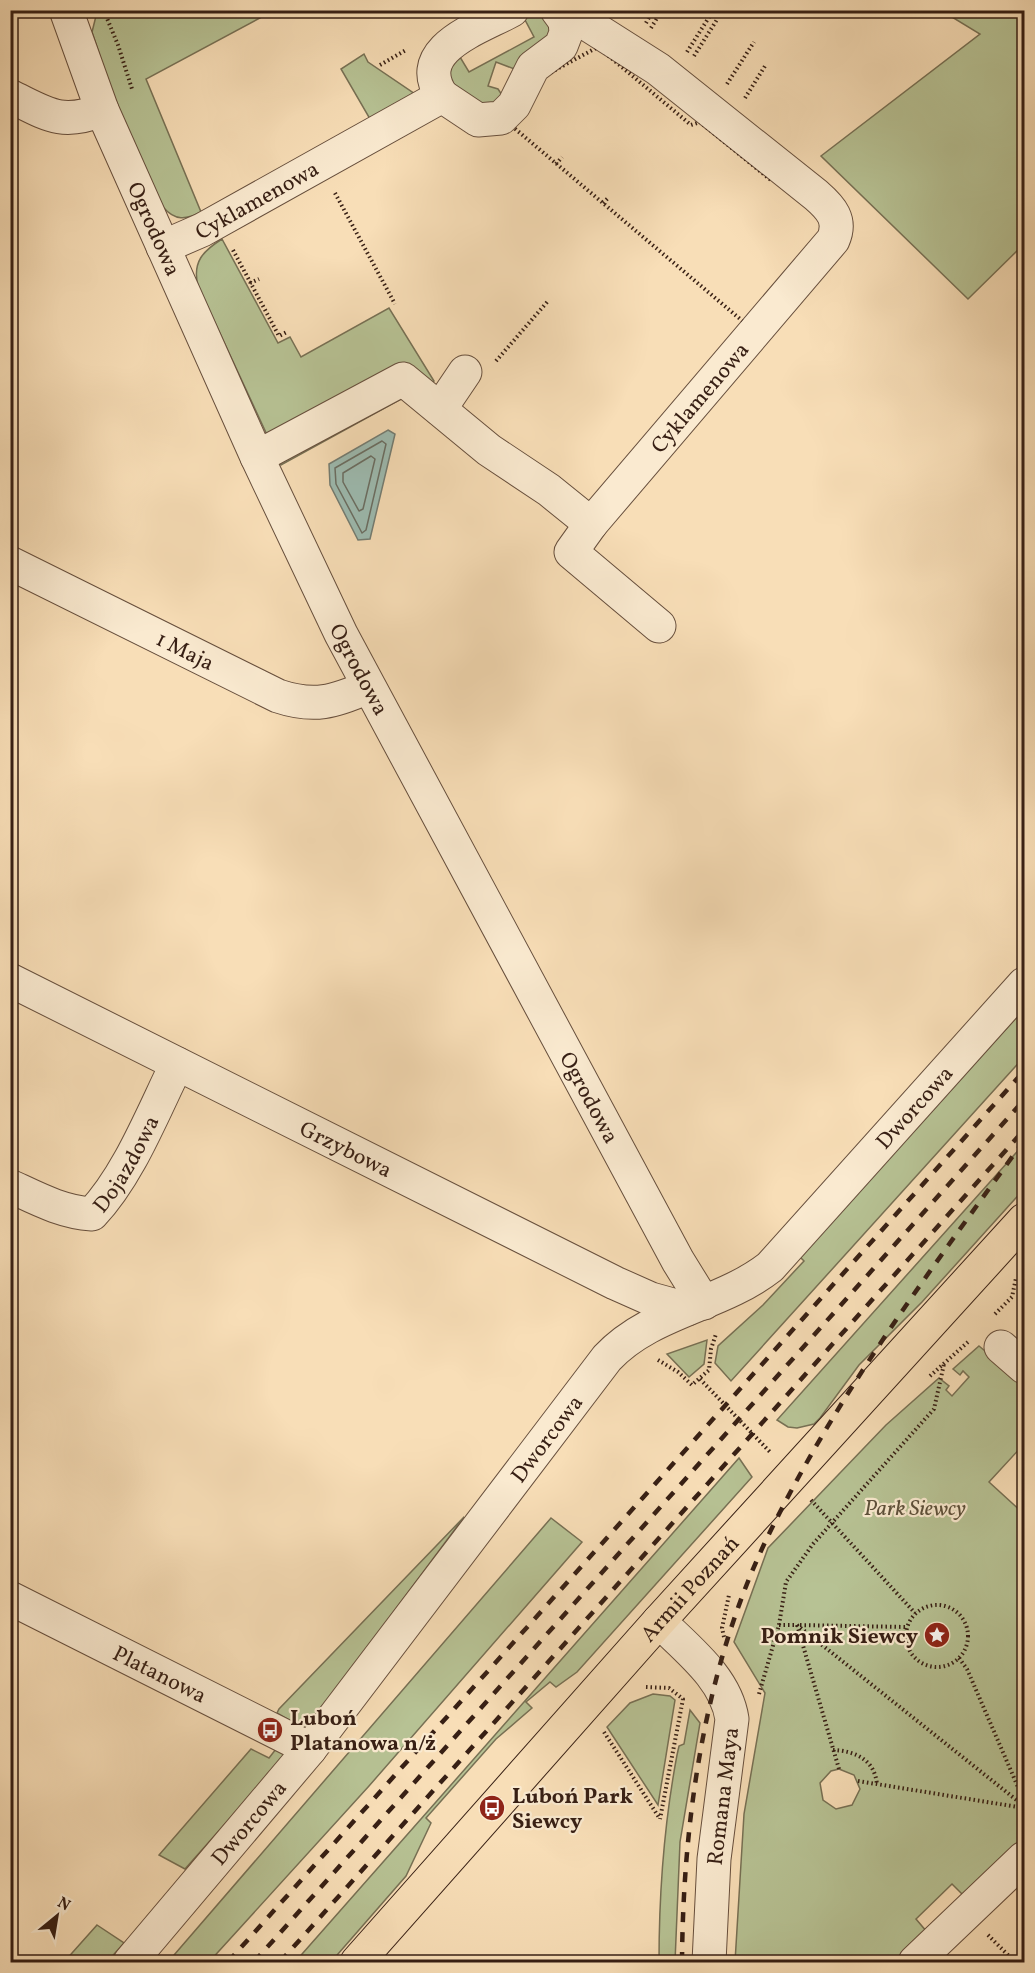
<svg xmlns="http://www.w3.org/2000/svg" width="1035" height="1973" viewBox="0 0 1035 1973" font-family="Vollkorn,serif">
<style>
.green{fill:#b7c294;stroke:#777054;stroke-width:1.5;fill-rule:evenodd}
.water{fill:#9dbcb2;stroke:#747d73;stroke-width:1.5}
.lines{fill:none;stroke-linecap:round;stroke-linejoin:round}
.shore{stroke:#6a6e63;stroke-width:1.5}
.minor-casing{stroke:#674f3d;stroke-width:35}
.major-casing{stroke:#371f14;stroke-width:35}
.path{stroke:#371f14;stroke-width:4;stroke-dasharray:1.5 3;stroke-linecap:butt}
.minor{stroke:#faead0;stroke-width:33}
.major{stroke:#f8deb7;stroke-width:33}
.rail{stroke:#371f14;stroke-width:4.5;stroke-dasharray:10 10;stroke-linecap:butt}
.labels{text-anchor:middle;stroke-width:4.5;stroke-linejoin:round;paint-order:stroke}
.street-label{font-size:22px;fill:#371f14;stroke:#faead0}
.park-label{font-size:22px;font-style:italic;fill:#5d503a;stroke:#faead0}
.poi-label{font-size:22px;font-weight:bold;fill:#371f14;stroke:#faead0;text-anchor:start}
</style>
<rect width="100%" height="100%" fill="#f8deb7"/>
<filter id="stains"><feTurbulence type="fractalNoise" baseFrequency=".00333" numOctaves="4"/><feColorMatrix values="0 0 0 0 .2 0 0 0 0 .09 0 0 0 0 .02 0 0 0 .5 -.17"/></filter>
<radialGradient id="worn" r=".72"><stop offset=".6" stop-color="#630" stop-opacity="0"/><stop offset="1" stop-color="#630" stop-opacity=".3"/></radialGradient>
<!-- green -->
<g class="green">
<path d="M 103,11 L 273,11 L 146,79 L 201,212 C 186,220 175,221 163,207 L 114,99 L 92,32 L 96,16 Z"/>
<polygon points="534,11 542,11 557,28 517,70 496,62 488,86 498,89 506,101 495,108 454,93 445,74 457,52 469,72 534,37 523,16"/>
<polygon points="942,11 1024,11 1024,244 968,299 821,156 980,34"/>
<polygon points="364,54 368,62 415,94 370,119 341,69"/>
<path d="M 222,239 L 278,343 L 290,337 L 301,357 L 389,308 L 434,381 L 281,465 L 198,286 C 192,262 203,251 222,239 Z"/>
<polygon points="1024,1009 1024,1057 731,1381 715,1363 718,1346 763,1305 804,1261 800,1257"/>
<polygon points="1024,1144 1024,1189 922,1302 859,1365 820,1418 814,1424 797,1428 788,1427 777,1420"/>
<polygon points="707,1340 704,1364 689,1377 667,1354"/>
<path d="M 979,1346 L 1024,1383 L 1024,1444 L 989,1482 L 1024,1514 L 1024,1837 L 963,1895 L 952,1884 L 916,1919 L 927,1932 L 896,1962 L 735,1962 L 744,1814 L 765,1693 L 734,1642 L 768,1548 L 886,1425 L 939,1378 L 949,1386 L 946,1390 L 952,1396 L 969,1377 L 963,1371 L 960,1375 L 953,1369 ZM 839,1769 L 854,1775 L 860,1789 L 852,1805 L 836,1809 L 823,1800 L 820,1783 L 831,1771 Z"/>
<polygon points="739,1458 752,1477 577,1672 556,1687 550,1682 526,1702 532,1708 496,1739 426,1818 431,1823 406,1876 331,1962 295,1962"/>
<polygon points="464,1517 306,1730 277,1713 279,1709"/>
<polygon points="551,1518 582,1542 369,1786 209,1962 168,1962"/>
<polygon points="653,1694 670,1696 675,1700 658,1805 607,1727 630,1703"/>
<path d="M 690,1710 L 700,1723 L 680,1842 L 675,1962 L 659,1962 C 659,1893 664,1824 677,1755 L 679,1746 L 684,1744 Z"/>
<polygon points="251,1749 269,1758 276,1749 286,1755 185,1869 159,1855"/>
<polygon points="97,1925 124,1943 107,1962 64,1962"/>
</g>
<!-- water -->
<polygon class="water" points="388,430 395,434 370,539 358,540 330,485 329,464"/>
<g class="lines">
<!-- shore -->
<g class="shore">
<polygon points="382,441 386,444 366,530 362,533 336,484 335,468"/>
<polygon points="371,456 375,459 363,509 359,511 343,482 343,473"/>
</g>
<!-- minor casing -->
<g class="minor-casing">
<g id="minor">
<path id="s1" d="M 66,10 L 102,110 L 257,457 L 341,634 L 678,1261 L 704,1303"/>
<path d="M 10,96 C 47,114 61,126 102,110"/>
<path d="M 442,96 C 410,49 480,28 512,10"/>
<path id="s2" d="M 163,247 L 202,230 L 442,96 L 478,120 L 501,118 L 514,105 L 533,67 L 561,46 L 566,33 L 565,21"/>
<polyline points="440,409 465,372"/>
<path id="s3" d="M 257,457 L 403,379 L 489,450 L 549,490 L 591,524 L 833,240 C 842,220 831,208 816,195 L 658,69 L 584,22 L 565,21 L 557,10"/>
<polyline points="591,524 571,552 659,626"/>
<path id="s4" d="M 10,563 L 278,696 C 314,708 334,702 368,687"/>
<path id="s5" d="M 10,980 L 615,1283 L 651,1299 L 687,1309"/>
<path id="s6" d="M 10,1186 C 38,1199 62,1212 92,1214 C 129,1175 153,1112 177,1064"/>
<polyline points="1001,1347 1024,1367"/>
<path id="s7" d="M 10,1598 L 310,1749"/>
<path d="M 659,1621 C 687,1649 726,1678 732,1719 L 714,1859 L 709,1962"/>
<path id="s8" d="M 130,1962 L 310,1749 L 607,1358 C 651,1311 720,1306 770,1267 L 1024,984"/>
<polyline points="915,1962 1024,1858"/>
</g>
</g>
<!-- major casing -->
<g class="major-casing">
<g id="major">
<path id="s9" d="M 357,1962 L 659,1621 L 1024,1220"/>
</g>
</g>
<!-- path -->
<g class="path">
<polyline points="104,11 118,45 132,89"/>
<polyline points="646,23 653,10"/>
<polyline points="651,28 662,10"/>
<path d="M 598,47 L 691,125 L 700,122 L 772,181 L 775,177 C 791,191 833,213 819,238 L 746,324 L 513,127 L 525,113 L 544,76 Z"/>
<polyline points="687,52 711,14"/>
<polyline points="694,56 718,18"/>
<polyline points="380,65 406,50"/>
<polyline points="727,84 754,42"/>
<polyline points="745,98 765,66"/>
<polyline points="556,164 562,157"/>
<polyline points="335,193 395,304"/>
<polyline points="603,203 609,197"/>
<polyline points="233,250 279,336 287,332"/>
<polyline points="250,283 259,279"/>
<polyline points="496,361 548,301"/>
<polyline points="995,1314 1012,1297 1016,1278"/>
<polyline points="658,1360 678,1372 692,1385 709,1370 711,1349 716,1334"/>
<polyline points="930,1376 969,1341"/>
<polyline points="700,1379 770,1452"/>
<polyline points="811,1500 915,1613"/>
<circle cx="937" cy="1636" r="31"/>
<polyline points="779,1625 797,1625 1024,1806"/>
<polyline points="724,1637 722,1628 729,1595"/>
<polyline points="959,1658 967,1669 1024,1801"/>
<polyline points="646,1687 669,1688 683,1699 660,1819"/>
<polyline points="759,1694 779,1625 786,1582 813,1544 934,1409 944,1364"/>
<polyline points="604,1732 660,1819"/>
<path d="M 833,1750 C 856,1751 875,1760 877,1785"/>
<polyline points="839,1769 797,1625 906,1627"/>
<polyline points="858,1781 1024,1808"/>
<polyline points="988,1935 1015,1962"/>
</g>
<!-- minor -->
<use href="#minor" class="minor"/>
<!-- major -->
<use href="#major" class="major"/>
<!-- rail -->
<g class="rail">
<polyline points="228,1962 1024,1071"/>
<polyline points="254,1962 1024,1100"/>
<polyline points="280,1962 1024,1130"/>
<path d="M 682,1962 C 683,1818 705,1665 769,1534 C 837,1395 929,1272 1020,1146"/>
</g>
</g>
<!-- icons -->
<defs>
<g id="sight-disc" transform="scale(1.35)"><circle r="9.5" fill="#8f2418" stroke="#faead0"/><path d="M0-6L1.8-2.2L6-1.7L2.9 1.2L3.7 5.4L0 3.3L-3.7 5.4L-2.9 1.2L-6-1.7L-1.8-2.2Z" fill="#fff"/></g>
<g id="bus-disc" transform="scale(1.35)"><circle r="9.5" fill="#8f2418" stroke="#faead0"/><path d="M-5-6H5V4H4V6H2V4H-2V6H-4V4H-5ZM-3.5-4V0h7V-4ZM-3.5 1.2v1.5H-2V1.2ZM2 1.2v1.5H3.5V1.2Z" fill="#fff"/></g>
</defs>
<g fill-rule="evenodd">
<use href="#sight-disc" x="937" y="1635"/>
<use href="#bus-disc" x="270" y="1730"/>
<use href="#bus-disc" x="492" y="1808"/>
</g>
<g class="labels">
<!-- street labels -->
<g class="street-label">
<text dy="8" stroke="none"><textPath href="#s2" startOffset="105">Cyklamenowa</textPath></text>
<text dy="8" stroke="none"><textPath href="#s1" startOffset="236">Ogrodowa</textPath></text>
<text dy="8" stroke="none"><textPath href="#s3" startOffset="570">Cyklamenowa</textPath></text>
<text dy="8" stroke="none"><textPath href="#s4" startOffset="196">1 Maja</textPath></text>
<text dy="8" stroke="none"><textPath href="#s1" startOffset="722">Ogrodowa</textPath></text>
<text dy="8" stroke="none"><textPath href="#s1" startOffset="1208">Ogrodowa</textPath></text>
<text dy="8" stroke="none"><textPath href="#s8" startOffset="1173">Dworcowa</textPath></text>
<text dy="8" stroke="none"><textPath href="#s5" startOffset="376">Grzybowa</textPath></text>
<text dy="8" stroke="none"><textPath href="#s6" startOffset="148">Dojazdowa</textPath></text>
<text dy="8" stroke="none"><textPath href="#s8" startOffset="669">Dworcowa</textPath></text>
<text dy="8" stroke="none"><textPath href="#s9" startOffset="500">Armii Poznań</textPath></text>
<text dy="8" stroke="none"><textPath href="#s7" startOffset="168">Platanowa</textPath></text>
<text transform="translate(722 1796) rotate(-83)" y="8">Romana Maya</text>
<text dy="8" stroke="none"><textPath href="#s8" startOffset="183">Dworcowa</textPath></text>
</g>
<!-- park labels -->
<g class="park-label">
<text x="915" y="1515">Park Siewcy</text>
</g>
<!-- poi labels -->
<g class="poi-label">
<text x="918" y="1643" text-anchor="end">Pomnik Siewcy</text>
<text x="290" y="1725">Luboń<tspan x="290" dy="25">Platanowa n/ż</tspan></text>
<text x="512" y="1803">Luboń Park<tspan x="512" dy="25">Siewcy</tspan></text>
</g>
</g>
<!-- margin -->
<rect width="1035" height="1973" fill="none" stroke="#f8deb7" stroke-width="36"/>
<rect x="12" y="12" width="1011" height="1949" fill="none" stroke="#371f14" stroke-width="3"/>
<rect x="18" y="18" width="999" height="1937" fill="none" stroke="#371f14" stroke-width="1.5"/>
<!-- north arrow -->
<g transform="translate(57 1916) rotate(30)" stroke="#faead0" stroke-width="4.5" paint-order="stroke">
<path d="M0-4.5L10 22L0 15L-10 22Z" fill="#371f14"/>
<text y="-9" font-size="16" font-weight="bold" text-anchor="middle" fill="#371f14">N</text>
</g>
<rect width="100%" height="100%" filter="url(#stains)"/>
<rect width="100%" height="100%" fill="url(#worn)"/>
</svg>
